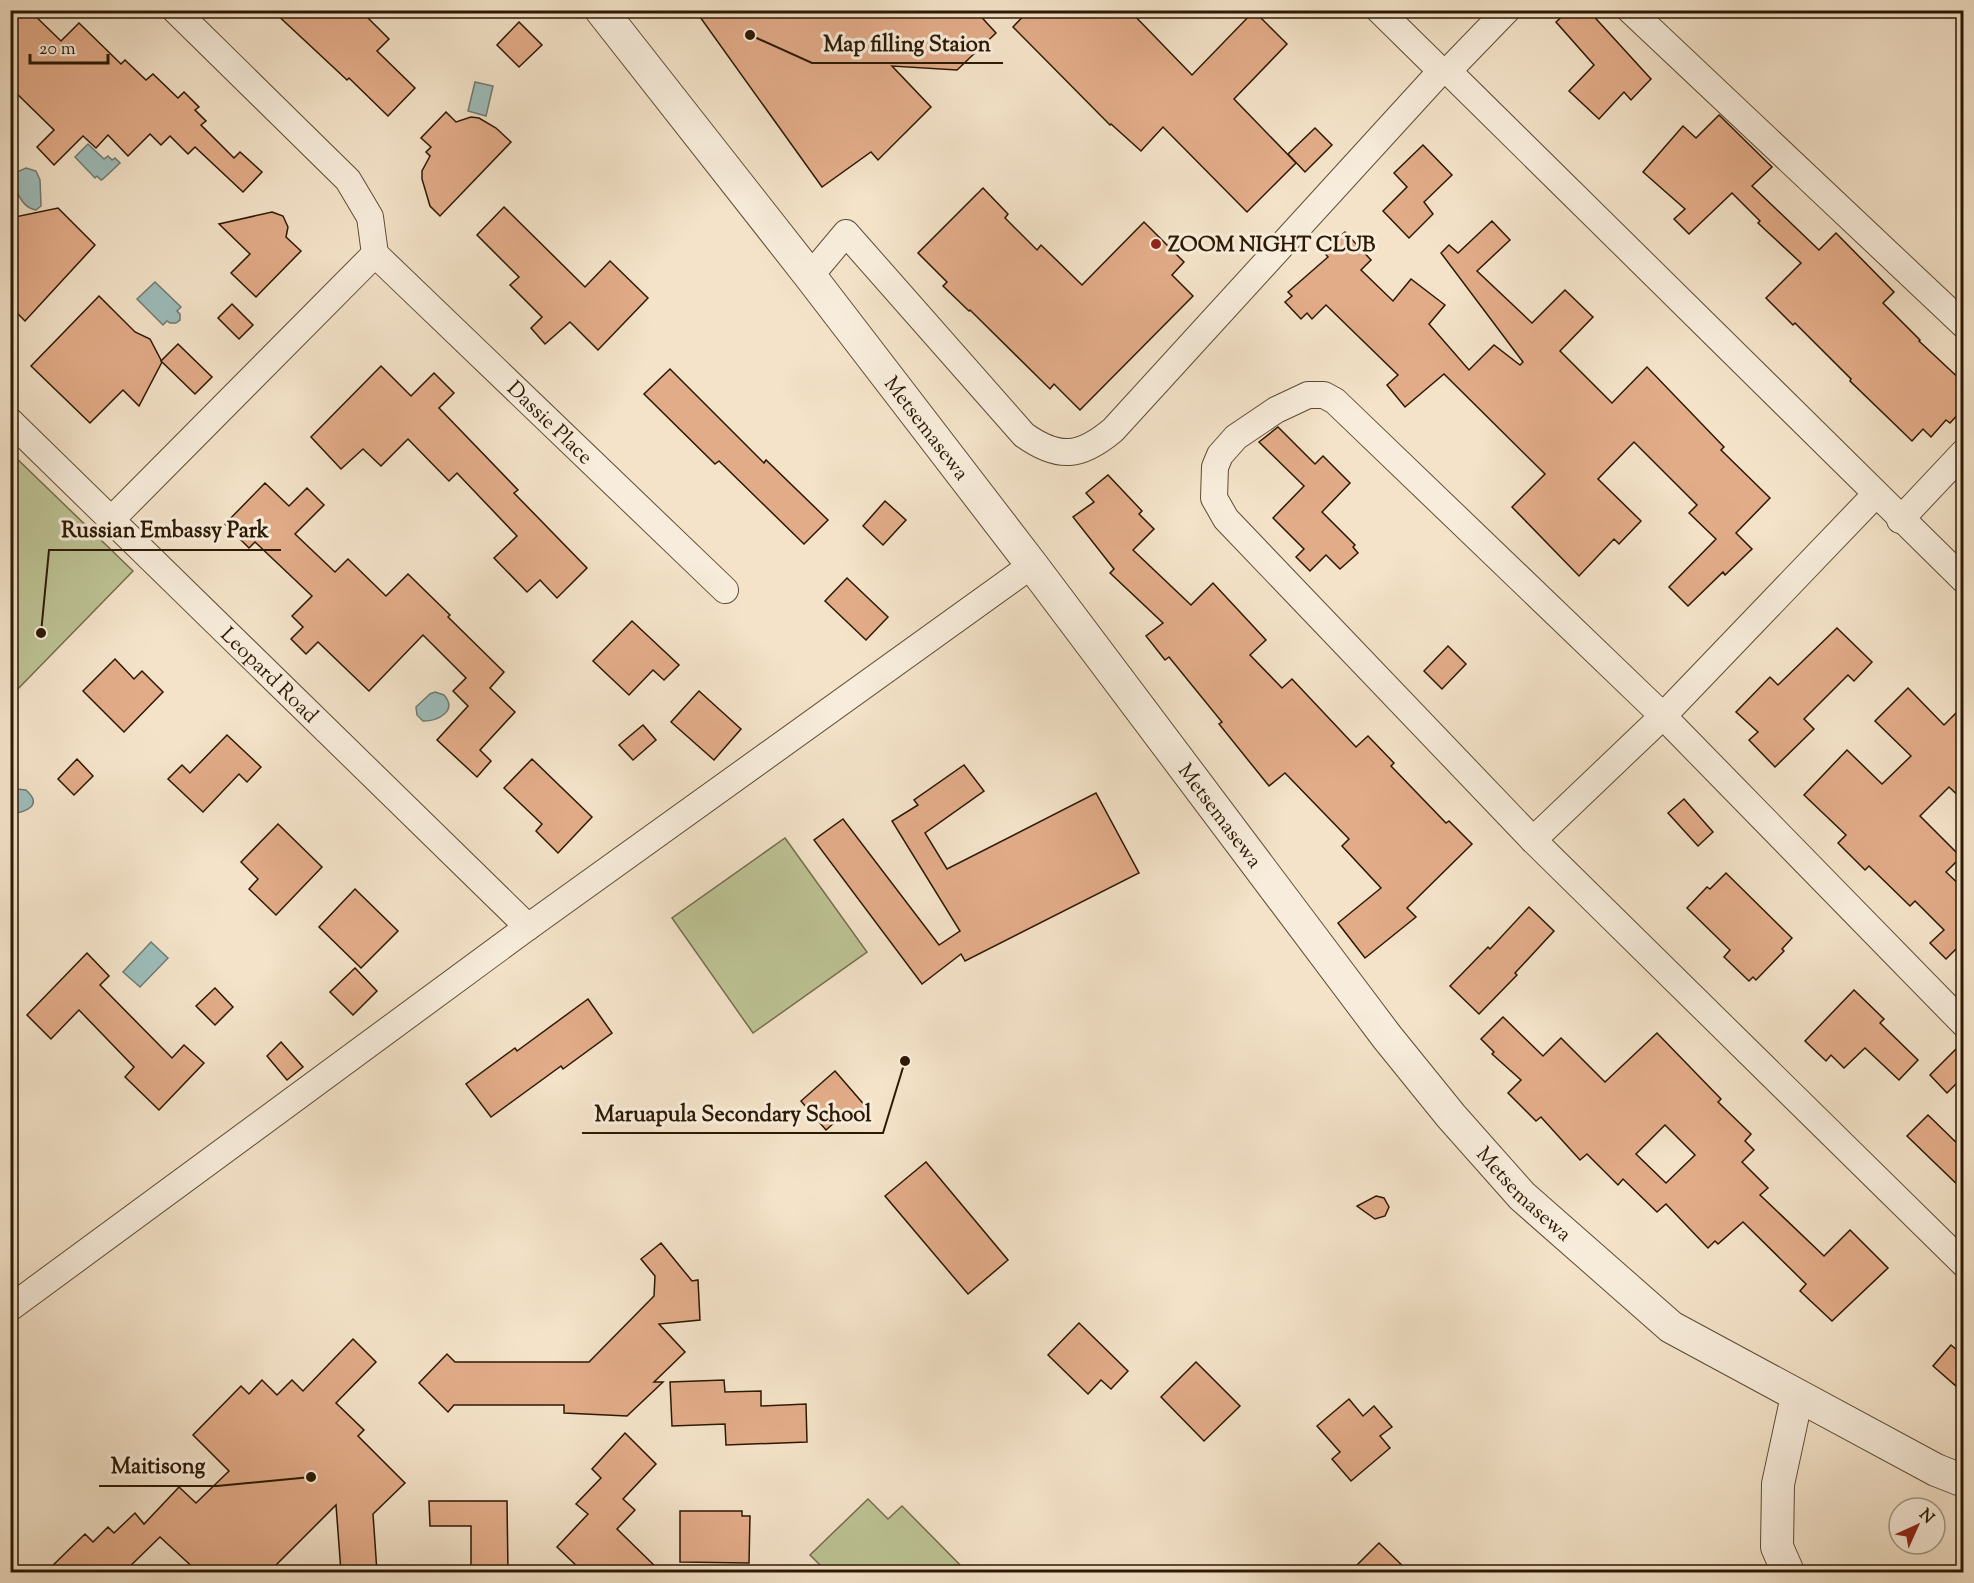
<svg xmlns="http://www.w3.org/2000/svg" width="1974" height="1583" viewBox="0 0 1974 1583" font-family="'Sorts Mill Goudy',serif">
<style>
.green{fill:#bdc395;stroke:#746e4c;stroke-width:1.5}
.water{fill:#9dbdbb;stroke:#707b71;stroke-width:1.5}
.building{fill:#e3ac89;stroke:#2c1903;stroke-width:1.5;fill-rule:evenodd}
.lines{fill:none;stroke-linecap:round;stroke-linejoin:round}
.minor-casing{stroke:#5e4c34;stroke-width:28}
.tertiary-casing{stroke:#5e4c34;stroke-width:34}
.minor{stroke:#f8eddc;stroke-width:26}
.tertiary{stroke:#f8eddc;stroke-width:32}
.poi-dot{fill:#8f2418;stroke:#f8eddc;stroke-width:2}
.labels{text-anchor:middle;stroke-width:6;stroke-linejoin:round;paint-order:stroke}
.poi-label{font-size:21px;font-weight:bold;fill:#2c1903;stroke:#f8eddc;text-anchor:start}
.street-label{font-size:21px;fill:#2c1903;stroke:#f8eddc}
.leader{fill:none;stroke:#2c1903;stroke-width:2}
.callout-dot{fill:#2c1903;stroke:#f8eddc;stroke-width:2}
.callout-label{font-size:22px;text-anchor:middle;font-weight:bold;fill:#2c1903;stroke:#f8eddc;stroke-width:6;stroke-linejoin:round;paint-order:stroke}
</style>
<rect width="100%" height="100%" fill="#f4e3c9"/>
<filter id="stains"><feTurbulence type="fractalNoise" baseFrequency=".00333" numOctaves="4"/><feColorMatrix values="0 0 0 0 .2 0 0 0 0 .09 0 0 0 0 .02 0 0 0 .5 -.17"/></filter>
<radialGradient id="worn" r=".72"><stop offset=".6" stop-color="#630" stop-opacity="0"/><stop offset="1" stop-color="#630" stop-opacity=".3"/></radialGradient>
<!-- green -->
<g class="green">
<polygon points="10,452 133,571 11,696 10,696"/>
<polygon points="785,838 867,952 753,1033 672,918"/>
<polygon points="868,1499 888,1519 902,1506 967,1572 821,1572 824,1569 810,1555"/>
</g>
<!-- water -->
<g class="water">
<polygon points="475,82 493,86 486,116 468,111"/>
<polygon points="88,144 104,159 108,156 112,160 115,158 120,163 103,179 101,180 97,176 95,178 75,157"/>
<path d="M 26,168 L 36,171 L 40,180 L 41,206 L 36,210 C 23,208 17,194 14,182 L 17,172 Z"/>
<polygon points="155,282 181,307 177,311 180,314 180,320 176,323 170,323 167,321 163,325 137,299"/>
<path d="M 435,692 L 444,695 C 458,711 438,721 423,721 L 417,715 L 416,707 L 430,694 Z"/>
<path d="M 16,789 L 26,790 C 44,806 25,812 11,814 L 11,794 Z"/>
<polygon points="151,942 168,958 140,987 123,972"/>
</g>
<!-- building -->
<g class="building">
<polygon points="24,10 29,10 61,41 79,23 121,64 125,60 146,80 153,74 178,98 184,92 199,107 195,110 206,121 201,125 234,158 240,152 262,172 243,192 195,147 188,154 170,136 161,145 150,134 128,156 108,135 96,148 83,136 54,165 37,147 54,130 10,87 10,25"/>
<polygon points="272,10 360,10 389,39 377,51 415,88 388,116 349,78 347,80"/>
<polygon points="695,10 975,10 996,33 957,70 892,66 931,107 878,160 871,152 822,187"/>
<polygon points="1029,10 1129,10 1192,75 1254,11 1287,44 1234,99 1296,163 1247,212 1163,127 1141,151 1111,124 1110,125 1013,27"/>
<polygon points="1569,10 1588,10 1651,79 1631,100 1624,92 1599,119 1569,91 1594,65 1556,22"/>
<polygon points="519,22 542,45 519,67 497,45"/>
<polygon points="446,112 456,122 471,117 479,118 496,128 511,142 440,216 430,206 422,179 422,171 430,156 426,152 431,147 421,138"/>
<polygon points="1719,115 1772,167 1752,186 1819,250 1836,233 1894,292 1883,303 1920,340 1919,341 1964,383 1964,408 1950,423 1946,420 1931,437 1923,429 1912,441 1850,381 1851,379 1795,323 1793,325 1766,298 1801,263 1758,223 1760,221 1732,193 1689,234 1674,219 1685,209 1643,172 1683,126 1696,138"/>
<polygon points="1315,128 1332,145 1305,172 1288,154"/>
<polygon points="1423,145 1452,175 1424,202 1433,214 1409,238 1383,211 1407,187 1394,173"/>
<polygon points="983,188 1008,214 1005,218 1037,250 1041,245 1082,285 1144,222 1184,262 1172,275 1193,296 1080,410 1054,384 1050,389 970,310 969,311 943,286 947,282 918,253"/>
<polygon points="504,207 585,287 610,261 648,298 598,350 570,322 545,344 531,328 542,317 510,285 519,277 477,235"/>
<polygon points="58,208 95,245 25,321 10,306 10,218"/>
<polygon points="272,212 283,216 288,227 286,237 301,251 256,297 231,273 250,254 219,224"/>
<polygon points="1492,221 1510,240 1477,271 1532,323 1565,290 1593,317 1560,351 1612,403 1647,367 1724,447 1721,450 1770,498 1736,533 1752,549 1725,575 1723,572 1688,606 1669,587 1716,539 1689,513 1697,505 1634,442 1598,479 1641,521 1619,544 1614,539 1579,576 1512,507 1545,474 1444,374 1405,407 1387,385 1398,375 1326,305 1312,319 1307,313 1301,319 1285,302 1292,296 1288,292 1328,257 1323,251 1345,232 1371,260 1361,270 1393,301 1411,279 1445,305 1429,324 1469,370 1494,345 1520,365 1523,362 1441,253 1449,245 1458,253"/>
<polygon points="99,296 135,332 150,339 162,362 139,406 123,390 90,423 31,366"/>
<polygon points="232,304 253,325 239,339 218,318"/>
<polygon points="178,344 212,377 195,394 161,361"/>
<polygon points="381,366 411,396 434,373 454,393 439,408 518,490 514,493 587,568 557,598 540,580 527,592 494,558 517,536 457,473 449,481 408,439 381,466 363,449 341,469 311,437"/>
<polygon points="670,369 764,463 766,460 828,520 804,544 719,461 715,464 644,394"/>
<polygon points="1278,427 1315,464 1323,456 1350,483 1322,512 1355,545 1353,547 1358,553 1340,569 1326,555 1310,571 1296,557 1304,549 1273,518 1304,486 1259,442"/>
<polygon points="1108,475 1142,511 1139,514 1154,529 1133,550 1191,605 1213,583 1266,640 1250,655 1282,688 1292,679 1356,747 1368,736 1394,763 1391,766 1446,823 1449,821 1472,844 1407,908 1416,917 1365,958 1338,923 1381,888 1342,846 1349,839 1285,773 1269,786 1219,724 1222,722 1169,657 1165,660 1146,636 1163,623 1110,573 1114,569 1073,517 1094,502 1086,493"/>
<polygon points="265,483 289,506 307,488 324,505 295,534 335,572 348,559 386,596 408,574 450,615 448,617 504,672 490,688 515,712 480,750 491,761 477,777 437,740 468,706 453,691 466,678 423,635 369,691 318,642 306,654 291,639 303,627 292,616 312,596 255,542 249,548 225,524"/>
<polygon points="885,501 906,520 883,545 863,526"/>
<polygon points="847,578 888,617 866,640 825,601"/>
<polygon points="632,621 679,665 664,680 653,670 629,695 593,661"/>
<polygon points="1837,628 1872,662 1854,681 1848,675 1804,719 1814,729 1775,767 1749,740 1758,732 1736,712 1770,677 1778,685"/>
<polygon points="1448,646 1466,664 1442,689 1424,671"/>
<polygon points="115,659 134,679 142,671 163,692 124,732 83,691"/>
<polygon points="1908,688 1944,725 1964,705 1964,801 1949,787 1920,816 1961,857 1946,872 1964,889 1964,949 1960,945 1946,959 1930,943 1944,930 1915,901 1910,906 1869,866 1865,870 1838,843 1846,835 1804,795 1847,750 1882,784 1911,756 1875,721"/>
<polygon points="699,691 741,729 714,760 671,722"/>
<polygon points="643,725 656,740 633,760 619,745"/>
<polygon points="227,735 261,767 247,782 239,774 203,812 168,779 182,765 190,773"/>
<polygon points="77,759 93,776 74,795 58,779"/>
<polygon points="532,759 592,817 558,853 536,831 542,824 504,788"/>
<polygon points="964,765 984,791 925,833 947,869 1096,793 1139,873 965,961 961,954 922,984 814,840 843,819 939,945 960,931 892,821 918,805 914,800"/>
<polygon points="1684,799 1713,832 1698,846 1668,813"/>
<polygon points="278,824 322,867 276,915 249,889 258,879 241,862"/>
<polygon points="1726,873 1792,938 1782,949 1784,951 1756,980 1753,977 1749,981 1724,957 1730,950 1687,908 1707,887 1710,889"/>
<polygon points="355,889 398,931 361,968 319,927"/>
<polygon points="1529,907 1554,931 1515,973 1517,975 1479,1014 1450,986 1488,947 1490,949"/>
<polygon points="87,953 109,976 100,985 172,1058 184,1045 204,1063 159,1110 125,1077 134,1067 79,1010 51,1039 27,1015"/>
<polygon points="355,968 377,991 353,1015 330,992"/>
<polygon points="215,988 233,1007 215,1025 196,1006"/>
<polygon points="1854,990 1884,1019 1880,1023 1918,1060 1899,1080 1865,1048 1844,1068 1831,1055 1826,1061 1805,1041"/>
<polygon points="588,999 612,1033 563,1069 561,1066 491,1117 466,1084 515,1048 517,1051"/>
<path d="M 1503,1017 L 1543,1056 L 1561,1038 L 1605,1082 L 1657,1033 L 1721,1099 L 1718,1102 L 1751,1134 L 1745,1141 L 1754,1150 L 1742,1162 L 1768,1188 L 1760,1195 L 1824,1256 L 1850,1230 L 1888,1268 L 1832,1321 L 1800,1291 L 1806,1284 L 1743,1222 L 1718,1244 L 1715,1241 L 1708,1248 L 1666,1204 L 1657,1212 L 1623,1179 L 1618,1185 L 1587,1154 L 1580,1160 L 1541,1117 L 1536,1121 L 1508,1093 L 1521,1080 L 1492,1054 L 1494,1052 L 1481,1039 ZM 1665,1125 L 1695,1155 L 1666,1183 L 1636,1154 Z"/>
<polygon points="1964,1041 1964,1076 1947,1093 1930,1075"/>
<polygon points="281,1042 303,1067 287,1080 267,1056"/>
<polygon points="835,1071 867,1108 850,1122 843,1115 826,1130 801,1101"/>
<polygon points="1928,1115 1964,1150 1964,1191 1907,1136"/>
<polygon points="926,1162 1008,1260 968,1294 885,1196"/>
<polygon points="1376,1196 1384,1198 1389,1207 1385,1216 1375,1219 1357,1206"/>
<polygon points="661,1243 692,1281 698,1280 700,1320 659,1324 685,1352 654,1382 663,1382 627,1416 564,1413 564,1405 454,1405 448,1412 419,1383 447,1354 455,1362 589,1362 654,1296 655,1276 641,1259"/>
<polygon points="1079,1323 1128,1371 1111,1389 1101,1380 1088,1394 1048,1355"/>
<polygon points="353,1339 376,1362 336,1403 364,1430 358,1436 405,1483 373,1514 377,1572 341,1572 336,1505 269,1572 198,1572 160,1537 124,1572 46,1572 85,1534 93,1542 108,1527 114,1533 135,1513 144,1524 179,1487 196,1503 229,1471 193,1435 241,1386 249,1394 262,1380 277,1395 292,1380 303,1391"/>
<polygon points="1951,1345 1964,1356 1964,1393 1933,1366"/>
<polygon points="1196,1362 1240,1406 1204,1441 1161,1397"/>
<polygon points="724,1380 725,1392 761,1391 761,1406 806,1404 807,1442 726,1445 725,1424 672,1426 670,1382"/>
<polygon points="1349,1399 1363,1416 1374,1406 1392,1427 1380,1436 1390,1448 1351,1481 1332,1459 1340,1452 1317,1426"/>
<polygon points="625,1433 656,1464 623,1499 635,1510 617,1529 661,1572 583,1572 557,1547 588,1514 576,1504 601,1478 592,1469"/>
<polygon points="429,1501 507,1501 508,1572 471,1572 471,1526 430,1526"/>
<polygon points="680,1511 742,1511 742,1516 750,1516 749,1563 680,1562"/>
<polygon points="1379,1543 1409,1572 1350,1572"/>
</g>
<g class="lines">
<!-- minor casing -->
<g class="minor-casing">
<g id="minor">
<polyline points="175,10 348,180 370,217 375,254"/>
<polyline points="1379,10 1441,71 1448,71 1964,580"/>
<polyline points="1630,10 1964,325"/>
<polyline points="1448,71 1507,10"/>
<path id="s1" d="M 375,254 L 725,590"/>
<path d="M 810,276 L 846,233 L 1024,435 C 1059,460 1081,457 1113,430 L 1441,71"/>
<path id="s2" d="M 10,421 L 528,927"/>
<polyline points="1900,520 1964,452"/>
<polyline points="110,521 375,254"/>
<polyline points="1533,840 1663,716 1875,495"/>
<polyline points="1964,1024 1663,716 1335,401 1324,395 1308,395 1276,410 1236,437 1220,455 1215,467 1214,498 1226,519 1533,840 1964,1264"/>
<polyline points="10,1308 528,927 1032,565"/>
</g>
</g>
<!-- tertiary casing -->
<g class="tertiary-casing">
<g id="tertiary">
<path id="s3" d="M 601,10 L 810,276 L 1032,565 L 1387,1037 L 1451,1116 L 1522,1196 L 1671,1327 L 1936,1470 L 1964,1481"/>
<polyline points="1788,1572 1777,1547 1778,1484 1797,1396"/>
</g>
</g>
<!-- minor -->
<use href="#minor" class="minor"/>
<!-- tertiary -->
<use href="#tertiary" class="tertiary"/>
</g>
<!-- markers -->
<circle class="poi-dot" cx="1156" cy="244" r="6"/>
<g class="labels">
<!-- poi labels -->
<g class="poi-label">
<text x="1168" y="251">ZOOM NIGHT CLUB</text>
</g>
<!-- street labels -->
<g class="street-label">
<text dy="7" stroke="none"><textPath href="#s1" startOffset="243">Dassie Place</textPath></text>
<text dy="7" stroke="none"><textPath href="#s3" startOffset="530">Metsemasewa</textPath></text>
<text dy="7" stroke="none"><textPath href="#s2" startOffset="363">Leopard Road</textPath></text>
<text dy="7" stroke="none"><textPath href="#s3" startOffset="1016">Metsemasewa</textPath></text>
<text dy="7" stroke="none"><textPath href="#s3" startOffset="1502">Metsemasewa</textPath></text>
</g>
</g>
<!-- callouts -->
<path class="leader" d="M750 35L812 63H1003M41 633L49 550H281M905 1061L883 1133H582M311 1477L217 1486H99"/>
<g class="callout-dot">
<circle cx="750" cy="35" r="6"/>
<circle cx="41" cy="633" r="6"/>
<circle cx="905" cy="1061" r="6"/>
<circle cx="311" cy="1477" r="6"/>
</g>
<g class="callout-label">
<text x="907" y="51">Map filling Staion</text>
<text x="165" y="537">Russian Embassy Park</text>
<text x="733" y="1121">Maruapula Secondary School</text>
<text x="158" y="1473">Maitisong</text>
</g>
<!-- margin -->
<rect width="1974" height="1583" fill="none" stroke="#f4e3c9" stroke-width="36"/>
<rect x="12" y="12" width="1950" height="1559" fill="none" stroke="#2c1903" stroke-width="3"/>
<rect x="18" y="18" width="1938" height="1547" fill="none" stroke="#2c1903" stroke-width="1.5"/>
<!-- north arrow -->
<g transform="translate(1917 1526) rotate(45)"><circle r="28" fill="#f8eddc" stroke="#a69885" stroke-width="1.5"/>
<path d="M0-4.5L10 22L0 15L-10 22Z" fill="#8f2418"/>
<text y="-9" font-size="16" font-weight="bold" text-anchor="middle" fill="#2c1903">N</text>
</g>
<!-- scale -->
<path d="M30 54v9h78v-9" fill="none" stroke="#2c1903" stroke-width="3"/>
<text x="39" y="54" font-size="18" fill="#2c1903" stroke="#f8eddc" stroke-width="4.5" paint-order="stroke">20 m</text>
<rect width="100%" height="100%" filter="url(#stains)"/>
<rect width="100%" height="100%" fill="url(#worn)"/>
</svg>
